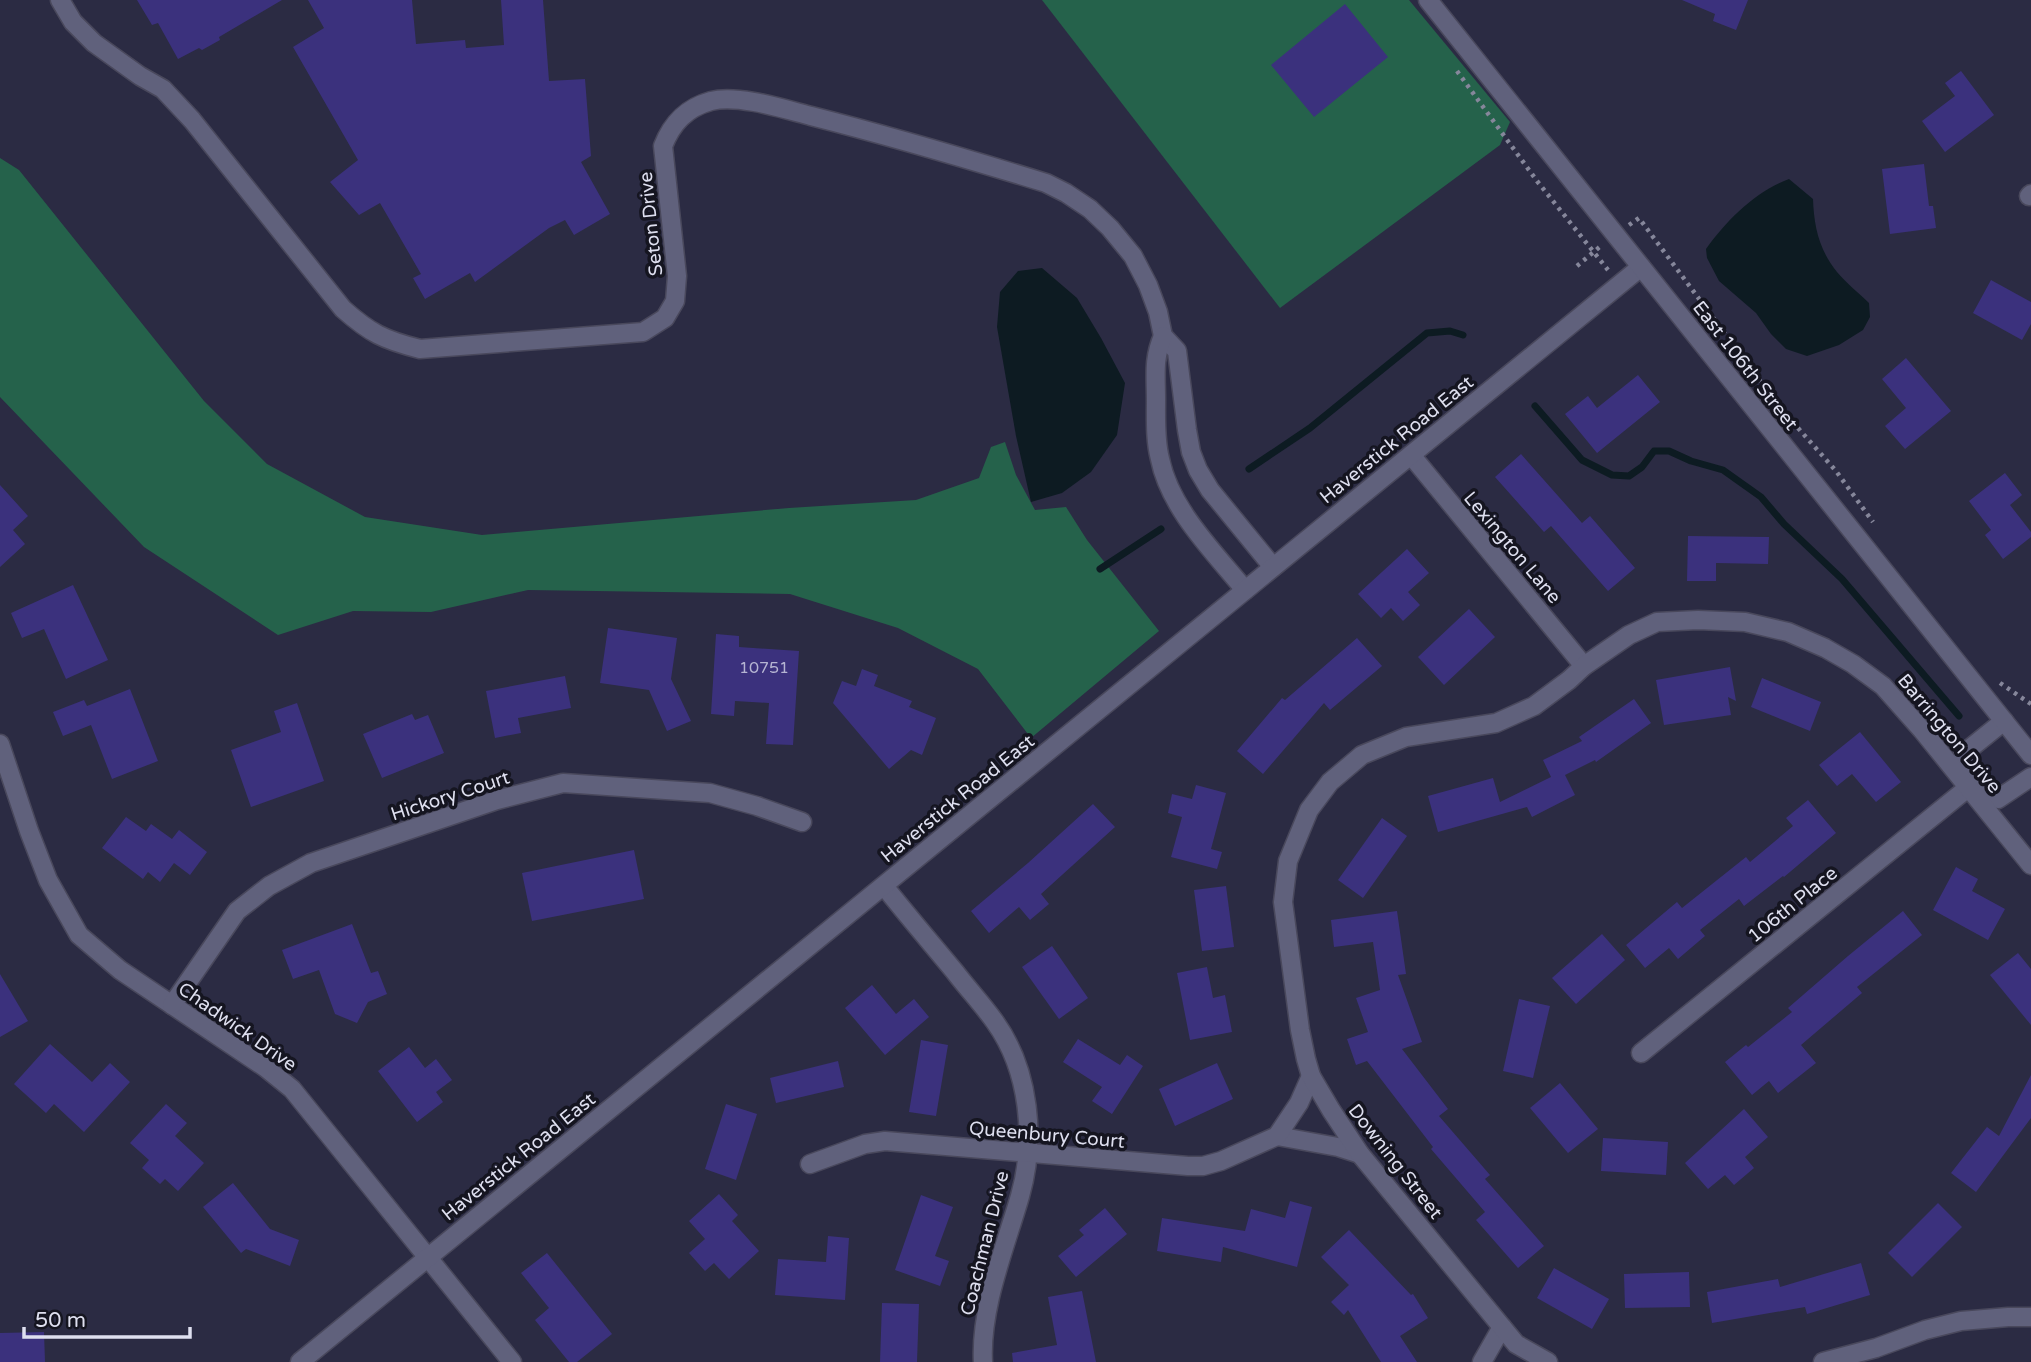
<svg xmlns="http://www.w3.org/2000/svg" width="2031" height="1362" viewBox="0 0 2031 1362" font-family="'Varela Round',sans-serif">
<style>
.forest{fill:#25624b}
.water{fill:#0d1b22}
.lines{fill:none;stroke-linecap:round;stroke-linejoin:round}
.stream{stroke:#0d1b22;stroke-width:7}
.building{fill:#3b317d}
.minor-casing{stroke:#49485c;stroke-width:21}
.tertiary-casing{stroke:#49485c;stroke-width:21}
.path{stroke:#86879b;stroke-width:4.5;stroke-dasharray:3.5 5;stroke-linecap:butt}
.minor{stroke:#60617c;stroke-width:18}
.tertiary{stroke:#60617c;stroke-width:18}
.labels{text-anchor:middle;stroke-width:7;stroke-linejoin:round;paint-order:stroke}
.number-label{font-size:16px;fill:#b5b4d2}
.street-label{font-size:19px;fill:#dedfef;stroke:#151520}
</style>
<rect width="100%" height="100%" fill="#2b2b43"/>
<!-- forest -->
<g class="forest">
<polygon points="1042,0 1409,0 1510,122 1500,145 1280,308"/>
<polygon points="0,158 19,170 204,401 267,464 365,517 482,535 789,508 916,500 979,478 991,447 1005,442 1016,475 1035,510 1066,507 1087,540 1159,631 1031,738 978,669 898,628 790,594 528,590 431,612 353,611 278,635 144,547 0,397"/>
</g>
<!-- water -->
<g class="water">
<path d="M 1789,179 L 1813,199 C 1814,226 1819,250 1837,272 C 1846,283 1859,293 1869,303 L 1870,317 L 1863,330 L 1839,345 L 1807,356 L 1786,349 L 1771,334 L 1756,313 L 1719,281 L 1707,258 L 1706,249 C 1727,220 1755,192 1789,179 Z"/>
<polygon points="1042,268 1077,298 1101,338 1125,383 1117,435 1091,472 1062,493 1031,502 1016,436 997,327 1000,292 1018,271"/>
</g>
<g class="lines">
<!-- stream -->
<g class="stream">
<polyline points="1535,406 1582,460 1612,475 1629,476 1642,467 1654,451 1669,451 1691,461 1723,470 1761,497 1784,524 1842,579 1959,716"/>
<polyline points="1249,469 1310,428 1427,333 1450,331 1463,335"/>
<polyline points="1100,569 1161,529"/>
</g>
</g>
<!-- building -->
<g class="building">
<polygon points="137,0 282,0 219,37 220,40 202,50 199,48 178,59 158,23 152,25"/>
<polygon points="308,0 412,0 416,44 465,40 466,48 504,45 501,0 543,0 549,81 585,79 591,156 581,162 610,214 574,235 565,220 549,228 475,282 470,273 425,299 413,278 421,274 380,203 359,215 330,182 358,160 293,47 324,28"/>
<polygon points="1682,0 1748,0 1736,30 1713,21 1715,14"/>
<polygon points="1345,4 1388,57 1314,117 1271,65"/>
<polygon points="1961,71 1994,115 1945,152 1922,121 1955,96 1945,83"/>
<polygon points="1924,164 1929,206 1933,206 1936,228 1890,234 1882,169"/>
<polygon points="1991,280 2031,302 2031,324 2022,340 1973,313"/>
<polygon points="1906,358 1951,411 1905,449 1885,426 1906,408 1882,379"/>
<polygon points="1638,375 1660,402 1597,453 1565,414 1588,396 1597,408"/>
<polygon points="1521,454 1582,523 1590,516 1635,568 1608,591 1551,526 1544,532 1495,477"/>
<polygon points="2005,473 2022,495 2010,505 2031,532 2031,537 2003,559 1985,535 1991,530 1969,501"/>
<polygon points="0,485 28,516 13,530 25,544 0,567"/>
<polygon points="1688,536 1769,537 1768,564 1716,563 1716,581 1687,581"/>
<polygon points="1407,549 1429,573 1408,592 1420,605 1403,621 1391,608 1381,618 1358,594"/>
<polygon points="73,585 108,660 66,679 44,629 22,638 11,613"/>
<polygon points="1469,609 1495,637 1444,685 1418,657"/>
<polygon points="608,628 677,638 671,679 691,721 667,731 649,690 600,683"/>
<polygon points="716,634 739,636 739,647 799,651 793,745 766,744 769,703 735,701 734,716 711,714"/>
<polygon points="1357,638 1382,666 1330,710 1324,703 1263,774 1237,751 1282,698 1285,700"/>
<polygon points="1730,667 1736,701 1728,697 1731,715 1664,725 1656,680"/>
<polygon points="862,669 878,675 874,686 912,701 909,707 936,718 922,755 911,750 889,769 833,703 842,681 856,686"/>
<polygon points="565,676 571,708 518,718 521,733 495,738 486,691"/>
<polygon points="1762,678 1821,702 1810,731 1751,707"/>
<polygon points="130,689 158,761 112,779 91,725 63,736 53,712 84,700 87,706"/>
<polygon points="1634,699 1651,723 1596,762 1595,760 1565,775 1575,795 1532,817 1527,807 1438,832 1428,796 1493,778 1500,802 1551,777 1543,760 1582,741 1579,737"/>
<polygon points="297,703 324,781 251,807 231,750 281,732 274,711"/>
<polygon points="412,714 415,720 428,715 444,753 382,778 363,734"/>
<polygon points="1860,732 1901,782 1876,802 1852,774 1837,786 1819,765"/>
<polygon points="1196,785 1226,793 1211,849 1222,852 1217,869 1171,857 1182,817 1168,813 1172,794 1192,799"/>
<polygon points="1808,800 1836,833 1784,877 1783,876 1744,906 1739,899 1700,930 1705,936 1678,959 1669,948 1645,968 1626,945 1677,902 1682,908 1746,857 1750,862 1793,826 1786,818"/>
<polygon points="1093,804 1115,827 1041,894 1049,904 1030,920 1019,907 989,933 971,911 1028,863"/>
<polygon points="126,817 146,831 151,824 172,839 179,830 207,852 190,875 174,863 160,882 148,872 143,879 102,848"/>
<polygon points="1382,818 1407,836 1363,898 1338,880"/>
<polygon points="634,850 644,899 532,921 522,873"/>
<polygon points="1956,867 1978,879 1972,891 2005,909 1988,940 1933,910"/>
<polygon points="1226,886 1234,947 1202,951 1194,890"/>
<polygon points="1397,911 1406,974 1398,975 1422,1042 1402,1049 1448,1109 1439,1116 1490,1175 1485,1179 1544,1246 1518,1268 1476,1220 1485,1212 1431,1149 1433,1147 1367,1061 1356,1065 1347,1039 1368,1032 1356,998 1380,990 1373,942 1334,947 1331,920"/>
<polygon points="1903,911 1922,935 1857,987 1862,993 1801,1045 1816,1063 1778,1093 1769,1081 1752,1095 1725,1062 1746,1045 1748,1047 1792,1012 1788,1008 1848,956"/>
<polygon points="352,924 371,973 378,971 387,994 368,1002 357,1023 335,1014 319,970 293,979 282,950"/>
<polygon points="1602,934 1625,960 1576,1004 1552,978"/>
<polygon points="1052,946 1088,998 1059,1019 1022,967"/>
<polygon points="2018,953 2031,969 2031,1025 1990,975"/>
<polygon points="1207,967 1213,998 1225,995 1232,1032 1190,1040 1177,973"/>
<polygon points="0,974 28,1021 0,1037"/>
<polygon points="872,985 896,1014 914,999 929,1017 885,1055 845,1008"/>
<polygon points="1519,999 1550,1006 1533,1078 1503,1071"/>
<polygon points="1078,1039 1120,1065 1127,1055 1143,1066 1112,1114 1092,1101 1102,1087 1063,1062"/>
<polygon points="921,1040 948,1045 936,1116 909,1112"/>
<polygon points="50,1044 92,1082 110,1063 130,1082 84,1132 54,1104 46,1113 14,1084"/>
<polygon points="409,1047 425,1068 436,1059 452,1080 436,1092 443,1102 417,1122 378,1071"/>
<polygon points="838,1061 844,1087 776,1103 770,1078"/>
<polygon points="1217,1063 1233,1099 1175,1126 1159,1089"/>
<polygon points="2031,1075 2031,1118 1976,1192 1951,1173 1987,1127 1999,1136"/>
<polygon points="1560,1083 1598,1129 1568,1153 1530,1108"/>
<polygon points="166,1104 187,1123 175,1136 204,1163 178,1191 165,1179 160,1184 142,1168 149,1160 130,1143"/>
<polygon points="726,1104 757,1114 736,1180 705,1169"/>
<polygon points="1744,1109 1768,1137 1745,1157 1754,1168 1734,1185 1725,1175 1708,1189 1685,1163"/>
<polygon points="1603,1138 1668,1142 1666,1175 1601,1171"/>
<polygon points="233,1183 270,1229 299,1240 290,1266 246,1249 241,1253 203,1207"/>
<polygon points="719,1194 738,1215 732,1221 759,1251 729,1279 714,1263 705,1271 689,1253 705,1239 689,1221"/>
<polygon points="921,1195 953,1207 935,1256 949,1261 940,1286 895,1270"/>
<polygon points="1290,1201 1312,1207 1297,1267 1223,1247 1221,1262 1157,1251 1162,1218 1245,1231 1251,1209 1285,1218"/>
<polygon points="1938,1203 1962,1227 1912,1277 1888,1253"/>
<polygon points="1105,1208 1127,1234 1076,1277 1058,1256 1084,1235 1079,1230"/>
<polygon points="1349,1230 1411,1295 1413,1294 1428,1318 1400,1336 1417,1362 1381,1362 1348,1310 1344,1315 1331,1302 1349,1285 1321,1257"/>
<polygon points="828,1236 849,1238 845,1300 775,1295 778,1259 826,1262"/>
<polygon points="547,1253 612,1334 577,1362 569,1362 535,1320 549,1308 521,1273"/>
<polygon points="1861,1263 1870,1295 1807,1314 1805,1307 1712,1323 1707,1292 1778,1279 1780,1287"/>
<polygon points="1554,1268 1609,1299 1592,1329 1537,1298"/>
<polygon points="1689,1272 1690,1307 1625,1308 1624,1274"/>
<polygon points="1082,1291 1096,1362 1013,1362 1012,1353 1057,1345 1048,1297"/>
<polygon points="882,1303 919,1304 917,1362 880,1362"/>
<polygon points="44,1332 45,1362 0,1362 0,1333"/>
</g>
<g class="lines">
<!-- minor casing -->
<g class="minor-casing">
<g id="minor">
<path d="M 60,0 L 73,22 L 94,43 L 140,76 L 163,89 L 192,120 L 343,309 C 370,333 384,340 420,349 L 643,332 L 665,318 L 675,301 L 677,276 L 663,146 C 672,123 686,108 711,101 C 738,94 784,109 811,116 C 890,136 968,159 1046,183 L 1066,193 L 1090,209 L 1110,228 L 1133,256 L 1148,285 L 1158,312 L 1163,336 L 1177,351 L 1187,430 L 1191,452 L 1198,470 L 1210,490 L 1273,567"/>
<polyline points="2029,196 2031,194"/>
<path d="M 1163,336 C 1153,359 1156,375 1156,400 C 1156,419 1155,440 1160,459 C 1170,509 1214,552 1245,590"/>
<polyline points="1411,455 1584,666"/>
<polyline points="0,744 29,831 48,880 79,935 120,970 266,1068 292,1089 512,1362"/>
<polyline points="1968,783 1963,754 2004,721"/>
<polyline points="1972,788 1998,799 2031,777"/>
<path d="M 884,886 C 907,915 931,943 955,972 C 968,989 983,1005 995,1022 C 1030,1071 1036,1140 1020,1196 C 1005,1248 980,1308 983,1362"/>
<polyline points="172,1005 237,911 269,886 311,863 497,800 563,783 710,793 757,806 802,822"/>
<polyline points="1641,1053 1969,787"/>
<polyline points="1277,1136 1338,1147 1360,1154"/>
<polyline points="810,1164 865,1144 885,1141 1188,1166 1203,1166 1221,1161 1277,1136 1299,1103 1311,1076"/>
<polyline points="300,1362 1641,267"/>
<polyline points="1482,1362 1502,1327"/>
<polyline points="1548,1362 1516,1344 1502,1327 1360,1154 1331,1110 1311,1076 1306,1059 1300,1030 1283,902 1288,861 1309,810 1330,782 1362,755 1406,737 1496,723 1534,706 1569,680 1584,666 1629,635 1657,622 1698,620 1745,622 1788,632 1825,648 1853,664 1883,686 1922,730 2031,865"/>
<polyline points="1823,1362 1876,1348 1925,1330 1961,1321 2008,1317 2031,1317"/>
</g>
</g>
<!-- tertiary casing -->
<g class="tertiary-casing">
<polyline id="tertiary" points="1428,0 2031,755"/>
</g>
<!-- path -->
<g class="path">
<polyline points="1457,71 1537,181 1608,270"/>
<polyline points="1629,225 1639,218 1766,389"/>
<polyline points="1577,266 1602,245"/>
<polyline points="1798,428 1836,471 1873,522"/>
<polyline points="2000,683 2031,704"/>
</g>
<!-- minor -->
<use href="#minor" class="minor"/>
<!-- tertiary -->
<use href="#tertiary" class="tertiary"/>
</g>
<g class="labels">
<!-- number labels -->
<g class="number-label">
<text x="764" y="673">10751</text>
</g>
<!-- street labels -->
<g class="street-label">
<text transform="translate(650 224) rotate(-96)" y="7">Seton Drive</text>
<text transform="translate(1746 365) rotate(52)" y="7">East 106th Street</text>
<text transform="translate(1396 439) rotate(-39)" y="7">Haverstick Road East</text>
<text transform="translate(1513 547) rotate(50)" y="7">Lexington Lane</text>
<text transform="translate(1950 733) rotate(50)" y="7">Barrington Drive</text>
<text transform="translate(450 795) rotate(-18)" y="7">Hickory Court</text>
<text transform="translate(957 798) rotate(-39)" y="7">Haverstick Road East</text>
<text transform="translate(1792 904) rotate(-39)" y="7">106th Place</text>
<text transform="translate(238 1026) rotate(35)" y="7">Chadwick Drive</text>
<text transform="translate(1047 1134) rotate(5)" y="7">Queenbury Court</text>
<text transform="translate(518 1156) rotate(-39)" y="7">Haverstick Road East</text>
<text transform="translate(1396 1161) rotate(52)" y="7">Downing Street</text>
<text transform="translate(984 1243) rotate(-76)" y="7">Coachman Drive</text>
</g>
</g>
<!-- scale -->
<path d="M24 1327v10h166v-10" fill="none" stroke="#dedfef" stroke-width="3.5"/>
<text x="35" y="1327" font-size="21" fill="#dedfef" stroke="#151520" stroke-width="5" paint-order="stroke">50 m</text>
</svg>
